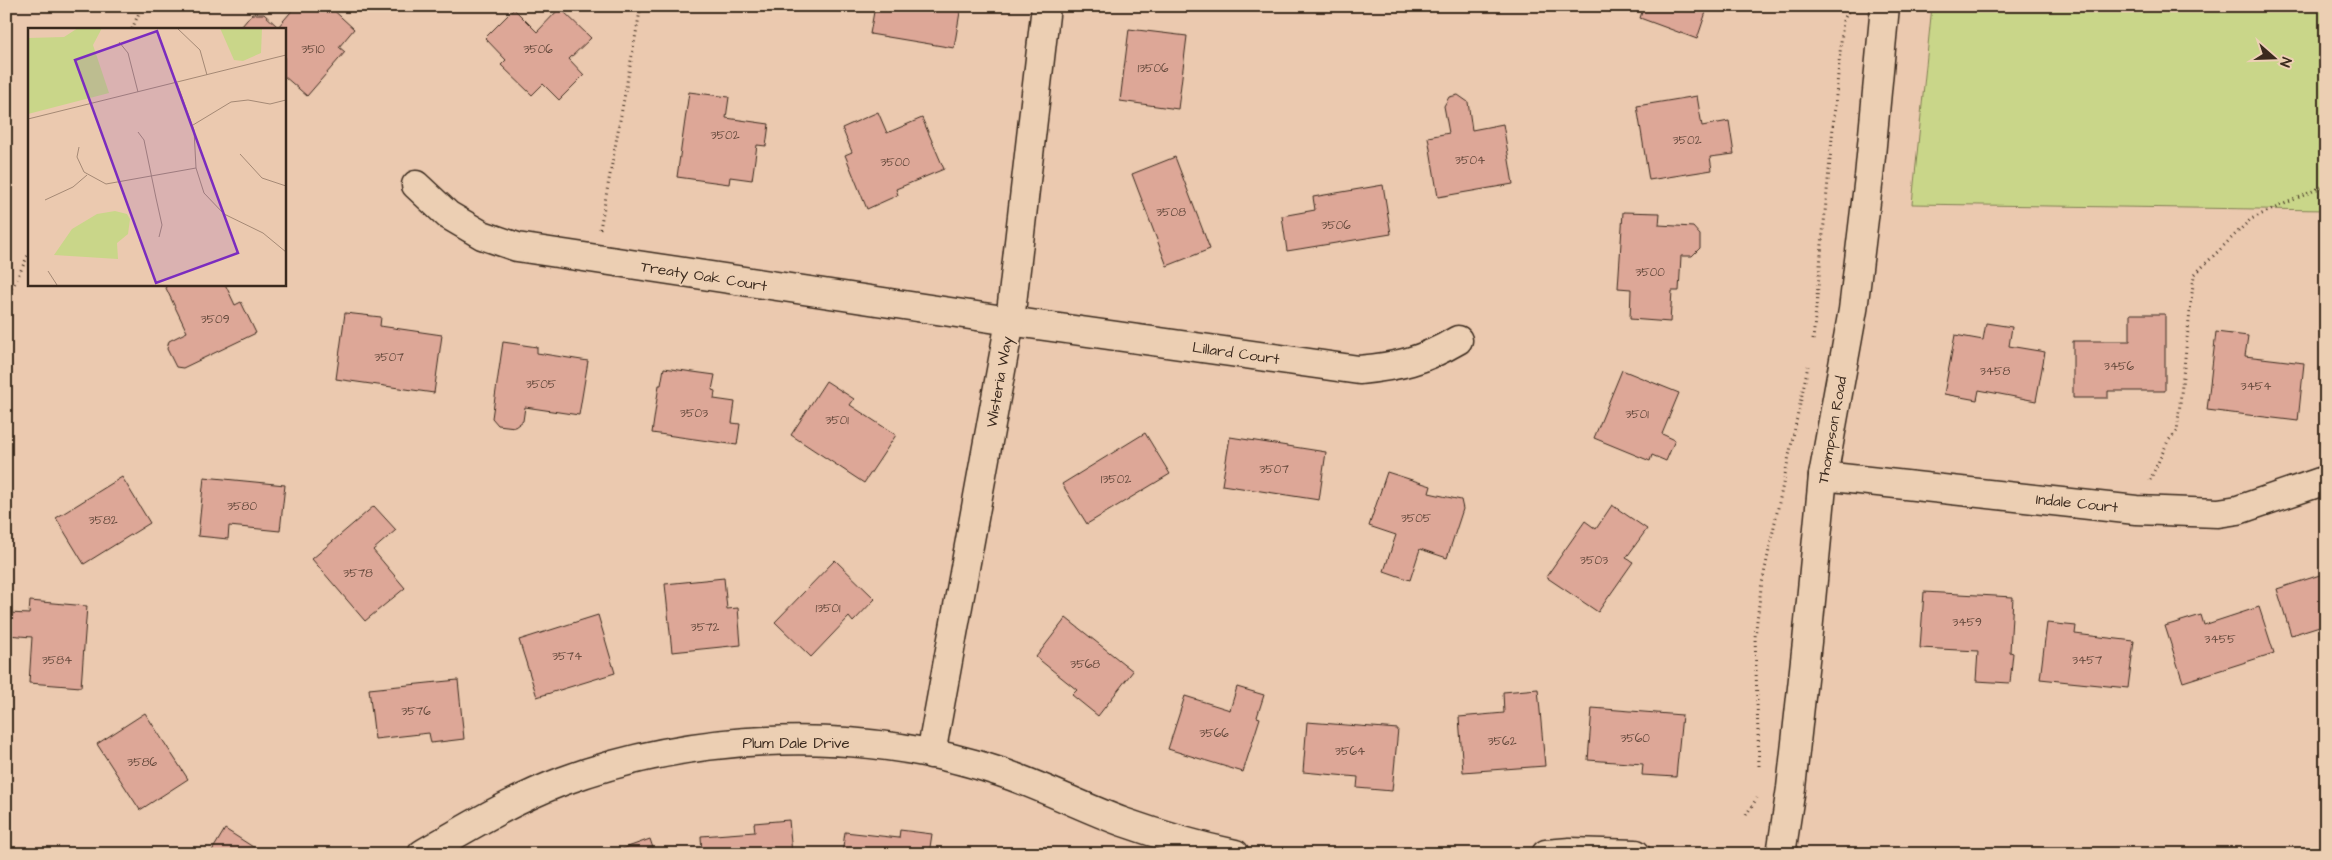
<svg xmlns="http://www.w3.org/2000/svg" width="2332" height="860" viewBox="0 0 2332 860" font-family="'Architects Daughter',sans-serif">
<style>
.green{fill:#c9d689;stroke:#828054}
.building{fill:#dda797;stroke:#3b2a1e}
.lines{fill:none;stroke-linecap:round;stroke-linejoin:round}
.minor-casing{stroke:#3b2a1e;stroke-width:31}
.tertiary-casing{stroke:#3b2a1e;stroke-width:31}
.path{stroke:#3b2a1e;stroke-width:3;stroke-dasharray:1 4;stroke-linecap:butt}
.minor{stroke:#eccfb3;stroke-width:28}
.tertiary{stroke:#eccfb3;stroke-width:28}
.labels{text-anchor:middle;stroke-width:4;stroke-linejoin:round;paint-order:stroke}
.number-label{font-size:12px;fill:#64493c}
.street-label{font-size:15px;fill:#3b2a1e;stroke:#eccfb3}
.inset-road{fill:none;stroke:#a58975;stroke-width:1}
.view{fill:#7b2cbf;fill-opacity:0.15;stroke:#7b2cbf;stroke-width:2.5}
.inset-edge{fill:none;stroke:#3b2a1e;stroke-width:2.5}
</style>
<rect width="100%" height="100%" fill="#ebc9af"/>
<filter id="ink" filterUnits="userSpaceOnUse"><feTurbulence type="fractalNoise" baseFrequency=".02" numOctaves="2"/><feDisplacementMap in="SourceGraphic" scale="10" xChannelSelector="R" yChannelSelector="G"/><feConvolveMatrix kernelMatrix="1 2 1 2 8 2 1 2 1" color-interpolation-filters="sRGB"/></filter>
<g filter="url(#ink)">
<!-- green -->
<polygon class="green" points="1932,6 2326,6 2326,210 1912,204"/>
<!-- building -->
<g class="building">
<polygon points="296,6 329,6 354,29 339,47 345,52 307,96 284,76 284,29 242,29 242,26 252,14 264,14 278,27"/>
<polygon points="875,6 951,6 950,10 960,12 954,48 870,34"/>
<polygon points="1644,6 1708,6 1697,39 1640,18"/>
<polygon points="560,8 591,38 569,59 584,75 559,100 543,84 532,95 501,65 506,60 485,38 514,9 537,32"/>
<polygon points="1129,29 1187,36 1178,109 1120,101"/>
<polygon points="689,92 729,97 726,118 769,124 766,146 757,145 752,180 730,177 729,184 677,177"/>
<polygon points="1458,95 1468,102 1472,130 1503,124 1513,184 1438,197 1428,137 1449,133 1444,106 1449,97"/>
<polygon points="1697,96 1702,126 1729,121 1734,154 1710,157 1712,170 1649,180 1637,106"/>
<polygon points="878,112 887,133 922,118 944,169 896,189 898,195 867,209 845,155 852,152 842,128"/>
<polygon points="1175,157 1210,249 1167,266 1132,174"/>
<polygon points="1383,185 1391,234 1287,251 1282,216 1315,210 1313,197"/>
<polygon points="1623,212 1660,213 1659,225 1693,227 1700,235 1700,248 1692,256 1681,256 1679,291 1672,291 1670,322 1630,319 1631,289 1618,288"/>
<polygon points="164,284 225,284 235,305 241,302 256,333 183,368 176,367 167,349 169,341 187,332"/>
<polygon points="345,313 381,317 380,326 442,335 434,393 336,379"/>
<polygon points="2130,314 2165,314 2165,391 2108,391 2108,398 2073,398 2073,341 2130,341"/>
<polygon points="1986,323 2012,327 2009,346 2045,352 2036,401 1979,390 1977,400 1944,394 1955,335 1983,340"/>
<polygon points="2216,332 2248,336 2245,356 2304,363 2298,421 2207,410"/>
<polygon points="503,342 537,347 537,353 588,361 579,415 525,407 523,421 515,427 498,425 492,418"/>
<polygon points="664,368 715,375 712,390 715,391 714,399 735,402 732,423 740,424 737,445 652,433 659,385 661,385"/>
<polygon points="1622,370 1679,393 1662,434 1675,440 1666,461 1652,455 1650,461 1594,438"/>
<polygon points="826,381 854,399 850,405 896,435 864,483 791,435"/>
<polygon points="1145,433 1170,474 1087,524 1062,484"/>
<polygon points="1230,437 1326,452 1319,500 1222,485"/>
<polygon points="1387,472 1431,486 1429,493 1461,500 1463,509 1447,558 1420,549 1410,580 1384,571 1396,535 1369,526"/>
<polygon points="122,477 150,523 84,564 56,518"/>
<polygon points="204,477 285,485 280,531 229,526 228,539 198,536"/>
<polygon points="1612,505 1647,529 1626,558 1633,562 1598,612 1546,577 1585,521 1596,529"/>
<polygon points="374,506 396,530 373,550 405,588 365,621 312,559"/>
<polygon points="835,560 875,599 853,622 849,617 811,657 775,622"/>
<polygon points="2326,573 2326,624 2291,635 2277,589"/>
<polygon points="724,578 727,609 738,608 741,645 672,652 665,584"/>
<polygon points="1924,592 2013,597 2010,652 2013,653 2010,683 1976,681 1978,651 1920,648"/>
<polygon points="30,601 87,606 81,687 29,683 32,637 7,635 8,613 29,614"/>
<polygon points="2259,607 2274,653 2183,682 2165,626 2201,615 2204,625"/>
<polygon points="598,615 615,673 537,697 519,640"/>
<polygon points="1066,618 1133,671 1098,716 1072,695 1077,690 1036,657"/>
<polygon points="2047,623 2076,626 2075,634 2134,641 2128,688 2040,679"/>
<polygon points="458,680 464,739 431,743 429,733 375,739 369,689"/>
<polygon points="1237,687 1264,695 1257,717 1260,718 1243,772 1168,749 1185,696 1230,710"/>
<polygon points="1538,689 1545,766 1463,772 1459,717 1504,713 1503,692"/>
<polygon points="1592,708 1682,715 1676,777 1642,775 1643,764 1588,760"/>
<polygon points="145,713 188,779 140,810 97,744"/>
<polygon points="1307,722 1398,729 1392,791 1357,788 1358,777 1303,772"/>
<polygon points="789,820 792,854 702,854 701,836 755,832 754,823"/>
<polygon points="225,829 264,854 210,854"/>
<polygon points="900,830 932,834 929,854 842,854 845,832 899,838"/>
<polygon points="650,839 655,854 615,854 614,852"/>
</g>
<g class="lines">
<!-- minor casing -->
<g class="minor-casing">
<g id="minor">
<path d="M 416,185 L 448,215 L 482,235 L 517,247 L 1010,321 L 1359,370 C 1400,366 1422,361 1458,340"/>
<polyline points="1823,476 2136,510 2218,513 2238,510 2326,480"/>
<polyline points="931,754 1010,321 1046,6"/>
<path d="M 422,854 C 468,827 513,800 563,781 C 699,731 863,726 1000,772 C 1042,786 1082,807 1123,822 C 1160,835 1197,846 1235,854"/>
<polyline points="1546,854 1570,852 1636,854"/>
</g>
</g>
<!-- tertiary casing -->
<g class="tertiary-casing">
<polyline id="tertiary" points="1781,854 1791,788 1807,642 1823,476 1853,310 1869,177 1885,6"/>
</g>
<!-- path -->
<g class="path">
<polyline points="132,29 142,6"/>
<polyline points="600,229 641,6"/>
<polyline points="6,302 29,253"/>
<polyline points="1813,340 1843,21 1851,6"/>
<polyline points="2150,480 2168,441 2177,431 2194,275 2251,219 2326,185"/>
<polyline points="1759,766 1755,637 1761,588 1808,366"/>
<polyline points="1746,815 1757,798"/>
</g>
<!-- minor -->
<use href="#minor" class="minor"/>
<!-- tertiary -->
<use href="#tertiary" class="tertiary"/>
</g>
</g>
<g class="labels">
<!-- number labels -->
<g class="number-label">
<text x="313" y="53">3510</text>
<text x="538" y="53">3506</text>
<text x="1153" y="72">13506</text>
<text x="725" y="139">3502</text>
<text x="1687" y="144">3502</text>
<text x="1470" y="164">3504</text>
<text x="895" y="166">3500</text>
<text x="1171" y="216">3508</text>
<text x="1336" y="229">3506</text>
<text x="1650" y="276">3500</text>
<text x="215" y="323">3509</text>
<text x="389" y="361">3507</text>
<text x="2119" y="370">3456</text>
<text x="1995" y="375">3458</text>
<text x="541" y="388">3505</text>
<text x="2256" y="390">3454</text>
<text x="694" y="417">3503</text>
<text x="1637" y="418">3501</text>
<text x="837" y="424">3501</text>
<text x="1274" y="473">3507</text>
<text x="1116" y="483">13502</text>
<text x="242" y="510">3580</text>
<text x="1416" y="522">3505</text>
<text x="103" y="524">3582</text>
<text x="1594" y="564">3503</text>
<text x="358" y="577">3578</text>
<text x="828" y="612">13501</text>
<text x="1967" y="626">3459</text>
<text x="705" y="631">3572</text>
<text x="2220" y="643">3455</text>
<text x="567" y="660">3574</text>
<text x="57" y="664">3584</text>
<text x="2087" y="664">3457</text>
<text x="1085" y="668">3568</text>
<text x="416" y="715">3576</text>
<text x="1214" y="737">3566</text>
<text x="1635" y="742">3560</text>
<text x="1502" y="745">3562</text>
<text x="1350" y="755">3564</text>
<text x="142" y="766">3586</text>
</g>
<!-- street labels -->
<g class="street-label">
<text transform="translate(704 276) rotate(9)" y="5">Treaty Oak Court</text>
<text transform="translate(1236 353) rotate(8)" y="5">Lillard Court</text>
<text transform="translate(999 382) rotate(-80)" y="5">Wisteria Way</text>
<text transform="translate(1832 430) rotate(-80)" y="5">Thompson Road</text>
<text transform="translate(2077 503) rotate(6)" y="5">Indale Court</text>
<text x="796" y="748">Plum Dale Drive</text>
</g>
</g>
<!-- overview -->
<g transform="translate(28 28)">
<rect width="258" height="258" fill="#ebc9af"/>
<path d="M 50,0 L 74,0 L 65,17 L 81,65 L 0,86 L 0,10 L 36,9 ZM 192,0 L 234,0 L 233,25 L 215,33 L 206,32 ZM 87,183 L 99,186 L 102,191 L 100,206 L 89,215 L 90,231 L 26,227 L 44,201 L 69,186 Z" fill="#c9d689"/>
<path class="inset-road" d="M 149,0 L 172,22 L 179,47M 91,14 L 100,25 L 110,64M 149,55 L 166,102 L 168,140 L 176,165 L 196,186 L 235,205 L 258,224M 0,91 L 258,27M 165,97 L 203,74 L 220,72 L 242,76 L 258,72M 110,104 L 116,112 L 128,170 L 134,197 L 131,209M 51,119 L 49,129 L 56,144 L 78,156 L 168,140M 212,126 L 234,150 L 258,158M 17,172 L 45,159 L 59,147M 20,243 L 29,257"/>
<path class="view" d="M 129,3 L 210,225 L 128,255 L 47,32 Z"/>
<rect width="258" height="258" class="inset-edge"/>
</g>
<!-- margin -->
<rect width="2332" height="860" fill="none" stroke="#eccfb3" stroke-width="25"/>
<rect x="12" y="12" width="2307" height="835" fill="none" stroke="#3b2a1e" stroke-width="2" filter="url(#ink)"/>
<!-- north arrow -->
<g transform="translate(2274 58) rotate(110)" stroke="#eccfb3" stroke-width="4" paint-order="stroke">
<path d="M0-4L9 19L0 12L-9 19Z" fill="#3b2a1e"/>
<text y="-8" font-size="14" font-weight="bold" text-anchor="middle" fill="#3b2a1e">N</text>
</g>
</svg>
